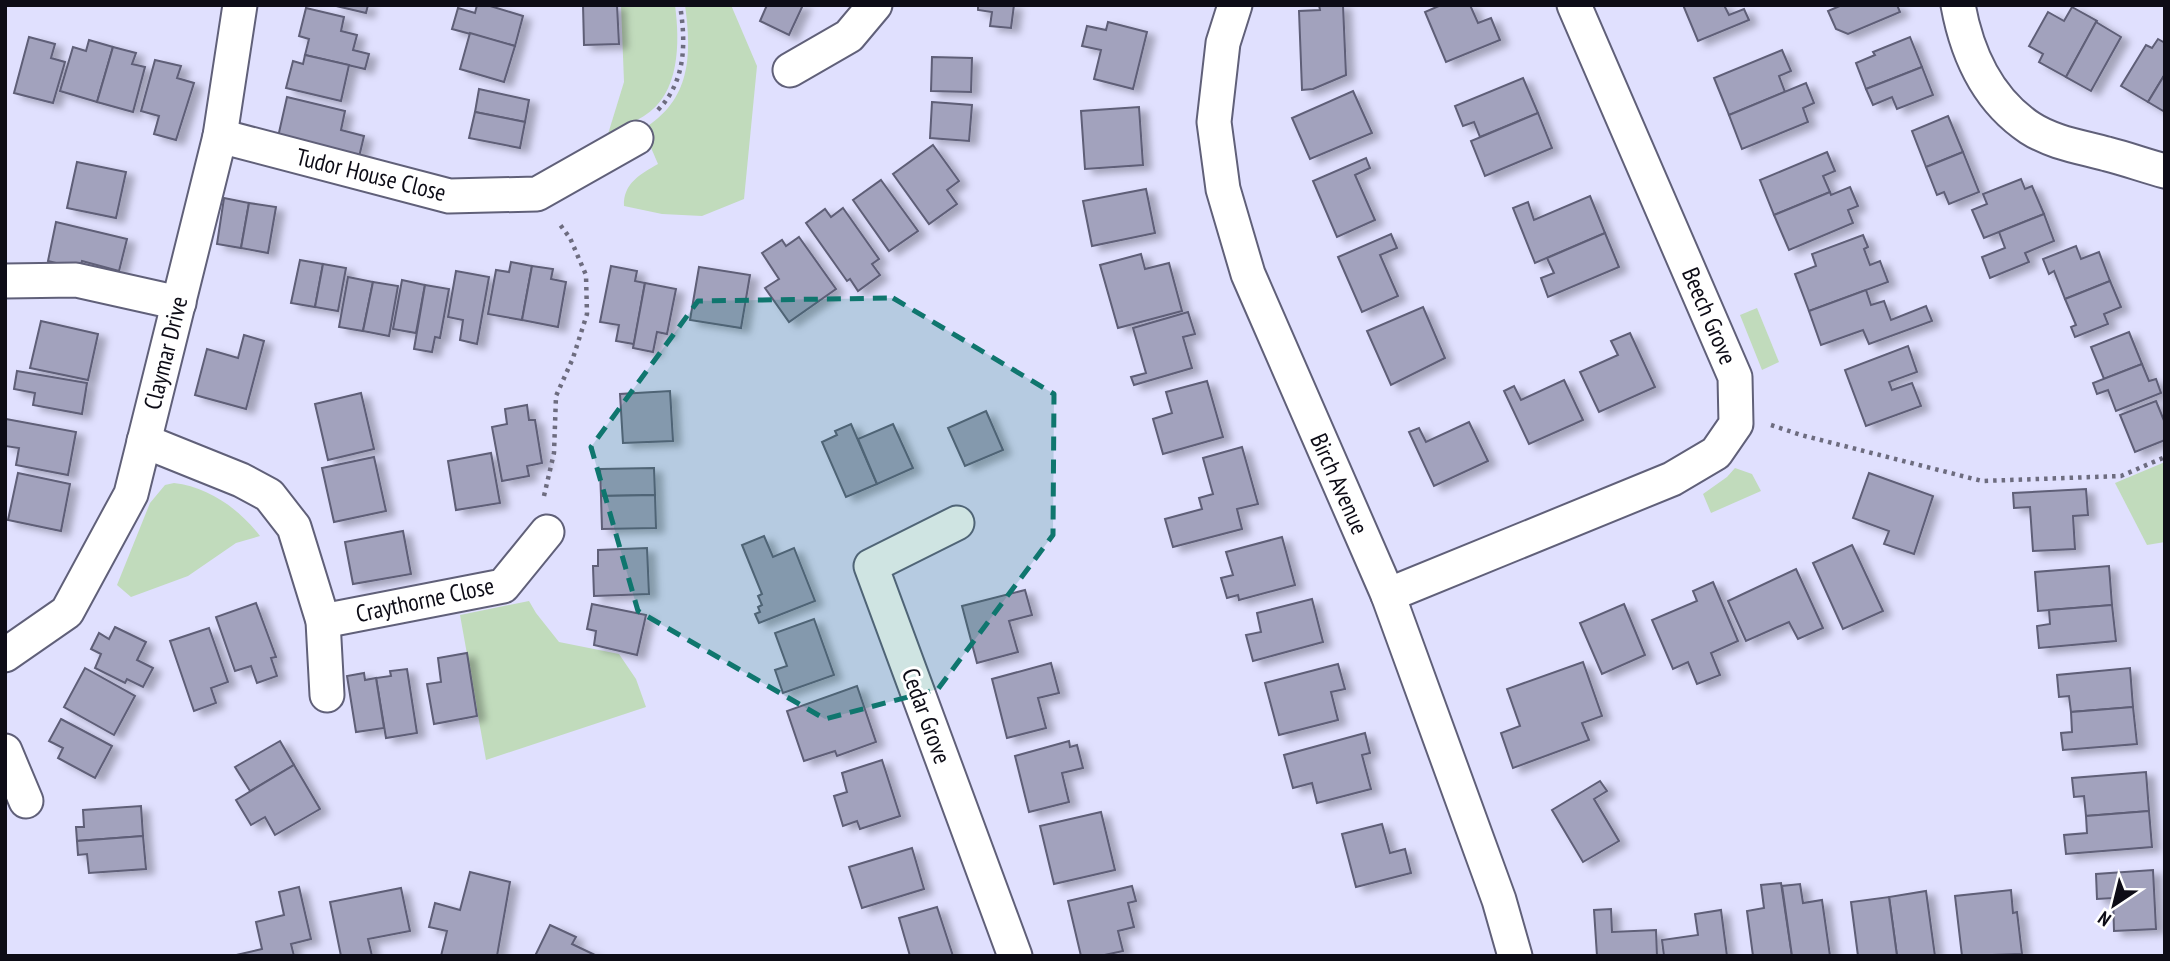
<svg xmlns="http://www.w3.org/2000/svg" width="2170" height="961" viewBox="0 0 2170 961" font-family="'PT Sans Narrow',sans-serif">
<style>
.green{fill:#c1dbbc}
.building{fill:#a2a2bd;stroke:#5e5e77;stroke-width:2;filter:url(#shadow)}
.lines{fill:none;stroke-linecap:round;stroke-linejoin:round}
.street-casing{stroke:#606079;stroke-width:37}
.path{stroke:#6d6c7f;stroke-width:4.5;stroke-dasharray:3.5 5;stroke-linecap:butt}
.street{stroke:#fff;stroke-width:33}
.marked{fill:#0f766e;fill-opacity:0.2;stroke:#0f766e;stroke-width:5;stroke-dasharray:14 9;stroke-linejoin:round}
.labels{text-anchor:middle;stroke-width:6;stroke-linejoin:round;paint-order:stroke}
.street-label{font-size:24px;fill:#0d0c16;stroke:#fff}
</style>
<defs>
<filter id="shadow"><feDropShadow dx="8" dy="4.5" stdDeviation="3.5" flood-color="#0004"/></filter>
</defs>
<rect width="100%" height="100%" fill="#e0e0fe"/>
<!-- green -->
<g class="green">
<path d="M 621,5 L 675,5 C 680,43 680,94 644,116 C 633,123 620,128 608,134 L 624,82 Z"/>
<path d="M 685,5 L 731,5 L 757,66 L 744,199 L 702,216 L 662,214 L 624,206 C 623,183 641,174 658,164 L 643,129 C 691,100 692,56 685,5 Z"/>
<polygon points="1757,308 1779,362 1762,370 1740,315"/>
<polygon points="2165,462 2165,542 2147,545 2115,483"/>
<polygon points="1735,468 1752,474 1761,491 1711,513 1703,494 1727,477"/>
<path d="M 174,483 C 209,487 239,509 260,536 L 236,543 L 188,576 L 131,597 L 117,585 L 150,503 L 165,485 Z"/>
<polygon points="529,601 536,613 559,642 619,654 636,679 646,707 486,760 460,615"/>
</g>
<!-- building -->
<g class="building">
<polygon points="332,5 368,5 366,13"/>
<polygon points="477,5 487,5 523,16 515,46 452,29 458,8 475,13"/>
<polygon points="583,5 617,5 619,44 584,45"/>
<polygon points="767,5 803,5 789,35 760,21"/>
<polygon points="978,5 1014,5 1011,28 990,26 992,12 978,10"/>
<polygon points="1319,5 1343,5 1346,75 1313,89 1302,90 1299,11 1320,10"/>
<polygon points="1441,5 1470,5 1478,23 1491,18 1500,40 1446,62 1425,12"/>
<polygon points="1683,5 1724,5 1729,15 1744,9 1749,20 1698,41"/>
<polygon points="1842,5 1897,5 1900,12 1848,34 1836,29 1828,11"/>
<polygon points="2072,7 2097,21 2066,77 2039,62 2043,54 2029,46 2048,12 2064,21"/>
<polygon points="306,8 344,17 341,31 357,35 353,50 369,54 365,69 305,55 309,39 299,36"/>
<polygon points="1108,22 1147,32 1133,89 1094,79 1101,50 1082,46 1087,26 1106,30"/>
<polygon points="2096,22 2121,37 2091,91 2066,77"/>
<polygon points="470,33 515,46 504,82 460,69"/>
<polygon points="29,37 55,44 51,58 65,62 53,103 14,93"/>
<polygon points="1910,37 1922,67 1866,89 1856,63 1875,55 1873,52"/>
<polygon points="2158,39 2165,43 2165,74 2148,102 2121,86 2146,45 2152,48"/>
<polygon points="89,40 113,47 97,102 60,91 73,47 86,51"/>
<polygon points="113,47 136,53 132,64 145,67 133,112 97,102"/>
<polygon points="1782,50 1791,71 1779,76 1785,92 1729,115 1714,78"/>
<polygon points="305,55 349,65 341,101 286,88 293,61 303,64"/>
<polygon points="932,57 972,58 971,92 931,91"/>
<polygon points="155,60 181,66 177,78 194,83 176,140 154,134 159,116 141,111"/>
<polygon points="1922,67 1933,95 1897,109 1892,97 1873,105 1866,89"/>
<polygon points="2165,74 2165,112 2148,102"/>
<polygon points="1523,78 1538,113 1480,137 1474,122 1463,126 1455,106"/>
<polygon points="1806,83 1814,103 1803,108 1808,122 1742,149 1729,115"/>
<polygon points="479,89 529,100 525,122 475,112"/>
<polygon points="1353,91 1372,133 1310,159 1292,118"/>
<polygon points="287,97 345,111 341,130 364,136 359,157 278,137"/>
<polygon points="932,102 972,105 969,141 930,138"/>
<polygon points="1139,107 1143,165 1085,169 1081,111"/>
<polygon points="475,112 525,122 520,148 469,138"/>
<polygon points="1538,113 1552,148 1485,176 1471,141"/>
<polygon points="1948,116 1963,152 1926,167 1912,131"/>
<polygon points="933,145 959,181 947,190 957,204 929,224 893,174"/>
<polygon points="1827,152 1835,171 1823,176 1830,192 1774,215 1760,180"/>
<polygon points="1963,152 1979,192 1949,204 1944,192 1937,195 1926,167"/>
<polygon points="1366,158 1370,168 1355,175 1375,220 1337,237 1313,181"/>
<polygon points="77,162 126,172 116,218 67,208"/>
<polygon points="2021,179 2025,189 2032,186 2044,214 1984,238 1972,210 1987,204 1983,194"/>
<polygon points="881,180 918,231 889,251 853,200"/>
<polygon points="1850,187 1858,206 1848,210 1853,223 1789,250 1774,215 1830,192 1831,195"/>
<polygon points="1146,189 1155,233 1092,246 1083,201"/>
<polygon points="1590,196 1605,233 1535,263 1513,208 1528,202 1534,220"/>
<polygon points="224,198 249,203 241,248 217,244"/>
<polygon points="249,203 276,207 268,253 241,248"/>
<polygon points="843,208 879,259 872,264 880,275 858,291 850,279 847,281 806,223 825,209 831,217"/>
<polygon points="2044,214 2054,241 2025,253 2029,262 1990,278 1982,257 2005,248 1999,232"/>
<polygon points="56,222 127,239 119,271 82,261 80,269 48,261"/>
<polygon points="1605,233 1619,267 1548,297 1541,278 1554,273 1547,258"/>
<polygon points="1391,234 1397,248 1380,255 1398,296 1362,312 1338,257"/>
<polygon points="1863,235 1868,247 1864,249 1870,265 1880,261 1888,282 1809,311 1795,274 1816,266 1812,254"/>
<polygon points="799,237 836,289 789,322 765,288 779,279 762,253 782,240 786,246"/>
<polygon points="2076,246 2081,259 2099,252 2110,281 2065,299 2054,271 2049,274 2043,259"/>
<polygon points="1141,254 1145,269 1169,263 1182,311 1118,328 1100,265"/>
<polygon points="300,260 323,264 315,307 291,303"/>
<polygon points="511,262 532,266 522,320 488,314 496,270 509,272"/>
<polygon points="323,264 346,268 338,311 315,307"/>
<polygon points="532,266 553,269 551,279 566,282 558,327 522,320"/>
<polygon points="611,266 637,271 635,281 645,283 634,344 616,341 619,325 600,322"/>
<polygon points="699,267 750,275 741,328 690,320"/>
<polygon points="456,271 489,277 477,344 460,340 463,320 448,317"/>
<polygon points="348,277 373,282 363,331 339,327"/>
<polygon points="402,280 425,285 416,333 393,329"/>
<polygon points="2110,281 2121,307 2104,314 2108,324 2075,337 2071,327 2076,325 2065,299"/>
<polygon points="373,282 398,286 389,336 363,331"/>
<polygon points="645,283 676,289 667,334 657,332 653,352 633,348"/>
<polygon points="425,285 449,289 440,338 435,337 432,352 414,349"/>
<polygon points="1866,290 1871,305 1884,301 1891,320 1926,306 1932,321 1869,344 1863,330 1821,345 1809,311"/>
<polygon points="1423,307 1445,358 1391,385 1367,331"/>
<polygon points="1188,312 1195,334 1183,337 1192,368 1134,385 1131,377 1146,373 1133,328"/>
<polygon points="41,321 98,334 88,380 30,368"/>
<polygon points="2129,332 2142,364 2104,379 2091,347"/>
<polygon points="1630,333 1655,387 1599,412 1580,372 1618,355 1611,341"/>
<polygon points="244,335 264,341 246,409 195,395 207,349 238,358"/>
<polygon points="1908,346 1917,372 1889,382 1892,390 1912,383 1921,406 1866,426 1845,370"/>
<polygon points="2142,364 2149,381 2156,379 2161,393 2116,411 2108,390 2097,394 2093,383"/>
<polygon points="17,371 87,383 82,414 33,405 35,393 14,389"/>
<polygon points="1564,380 1583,420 1529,444 1504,391 1514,386 1521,400"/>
<polygon points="1207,381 1223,437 1163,454 1153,419 1172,413 1166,392"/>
<polygon points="670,391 673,441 623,443 620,394"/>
<polygon points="361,393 374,449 328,460 315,404"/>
<polygon points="2156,401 2165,423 2165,440 2135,452 2120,415"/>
<polygon points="527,405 529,420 535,420 542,463 527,466 529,476 502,481 492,427 507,424 505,409"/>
<polygon points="986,411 1003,450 965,466 948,428"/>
<polygon points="6,419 76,432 68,475 16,465 19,448 5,446"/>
<polygon points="1469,422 1488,461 1434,486 1409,432 1419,428 1426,442"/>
<polygon points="851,424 877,484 846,497 822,442 837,435 835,431"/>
<polygon points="893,424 913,468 877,484 858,439"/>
<polygon points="1242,447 1258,504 1237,509 1242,529 1173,547 1165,519 1202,509 1199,498 1213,494 1203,458"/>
<polygon points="491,453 500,503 456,510 448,461"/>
<polygon points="374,457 386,511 334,522 322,468"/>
<polygon points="654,468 655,495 601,496 600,469"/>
<polygon points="18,473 70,484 61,531 8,520"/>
<polygon points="1869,473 1933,496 1914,554 1884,544 1889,531 1853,518"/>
<polygon points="2086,489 2088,515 2073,516 2075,549 2033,551 2030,507 2014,508 2013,493"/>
<polygon points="655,495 656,528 602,529 601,496"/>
<polygon points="403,531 411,574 353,584 345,542"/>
<polygon points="764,536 773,557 794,548 815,601 759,623 755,614 760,612 758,607 762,605 758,596 762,594 742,545"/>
<polygon points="1282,537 1295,585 1239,600 1238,595 1227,598 1221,578 1233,575 1226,552"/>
<polygon points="1852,545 1883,611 1843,629 1813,563"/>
<polygon points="647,548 649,594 594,596 593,566 598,566 598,550"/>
<polygon points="2109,566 2112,605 2038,611 2035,572"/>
<polygon points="1796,569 1823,628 1798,639 1789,622 1746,641 1728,601"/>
<polygon points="1713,582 1738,641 1711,653 1720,675 1697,684 1688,662 1673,669 1652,620 1697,601 1693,591"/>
<polygon points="1025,590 1032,615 1009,621 1018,652 977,663 962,606"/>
<polygon points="1312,599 1323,642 1253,661 1246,635 1261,632 1257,613"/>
<polygon points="256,603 276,657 271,658 277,676 257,683 251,666 235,671 216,617"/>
<polygon points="592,604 646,615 637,655 594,645 596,631 587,629"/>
<polygon points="1624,604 1645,655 1602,674 1580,623"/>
<polygon points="2112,605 2116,641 2039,648 2037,626 2050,624 2049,610"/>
<polygon points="814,619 834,675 783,693 775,670 787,666 775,633"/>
<polygon points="115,627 146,642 137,660 153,668 143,687 127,679 125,683 95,668 101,654 91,649 99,633 109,639"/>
<polygon points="209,628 228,682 211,688 216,703 194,711 170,641"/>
<polygon points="467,653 477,716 434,724 427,684 441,682 438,658"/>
<polygon points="1583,662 1602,716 1582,723 1589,740 1513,768 1501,733 1520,726 1507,689"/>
<polygon points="1051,663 1059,693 1038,698 1046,728 1007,738 992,679"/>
<polygon points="1338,664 1345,689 1331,692 1338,720 1279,735 1265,683"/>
<polygon points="85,668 135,696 114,735 64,707"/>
<polygon points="2130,668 2133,707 2071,712 2069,696 2059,697 2057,675"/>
<polygon points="407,669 417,733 386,738 376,678 391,676 390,671"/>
<polygon points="364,673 365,680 376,678 384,728 356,732 347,676"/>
<polygon points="857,686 876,742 837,756 835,751 804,761 787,711"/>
<polygon points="2133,707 2137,744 2063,750 2061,733 2072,732 2071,712"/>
<polygon points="61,719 112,746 95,778 58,758 63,748 49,741"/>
<polygon points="1365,733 1370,753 1362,755 1371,789 1317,803 1312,783 1293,788 1284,755"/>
<polygon points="280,741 294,765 250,791 235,767"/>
<polygon points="1069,741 1070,747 1077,745 1083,768 1062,773 1069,802 1029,812 1015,756"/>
<polygon points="882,760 900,816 860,829 857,821 843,826 834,796 847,792 842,773"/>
<polygon points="294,765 320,809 275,835 265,817 251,825 236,800"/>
<polygon points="2146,772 2149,811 2086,816 2084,796 2074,797 2072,778"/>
<polygon points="1600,781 1607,791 1594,799 1619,841 1583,862 1552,810"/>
<polygon points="141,806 143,836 77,841 76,827 84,827 83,810"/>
<polygon points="2149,811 2152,847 2066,854 2064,835 2087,833 2086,816"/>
<polygon points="1101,812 1115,870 1054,884 1040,826"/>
<polygon points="1382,824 1390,853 1405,849 1411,873 1356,887 1342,834"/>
<polygon points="143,836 146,869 89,873 87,854 78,855 77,841"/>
<polygon points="912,848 924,889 862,908 849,867"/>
<polygon points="2153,870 2156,929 2114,931 2113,898 2097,899 2096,874"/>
<polygon points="470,872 510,882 497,956 441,956 447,931 429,927 435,903 460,910"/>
<polygon points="1781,883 1792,956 1753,956 1747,911 1764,908 1761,885"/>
<polygon points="1800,884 1803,903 1822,900 1830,956 1792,956 1782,886"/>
<polygon points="1132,886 1136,901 1128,903 1134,927 1118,931 1123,951 1100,956 1081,956 1068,901"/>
<polygon points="299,887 311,939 291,944 294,956 232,956 262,949 256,922 284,915 279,892"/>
<polygon points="401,888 410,931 368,939 372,956 341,956 330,902"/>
<polygon points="2011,890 2013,913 2017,912 2022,954 1962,956 1955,896"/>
<polygon points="1926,891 1935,956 1897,956 1889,897"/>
<polygon points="1889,897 1897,956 1858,956 1851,902"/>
<polygon points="937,907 953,956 910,956 899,918"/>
<polygon points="1611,909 1612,932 1656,930 1657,956 1597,956 1594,910"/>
<polygon points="1721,910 1727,956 1664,956 1662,940 1698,935 1695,914"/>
<polygon points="550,925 576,937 572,944 597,956 535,956"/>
</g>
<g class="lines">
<!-- street casing -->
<g class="street-casing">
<g id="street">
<polyline points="1235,5 1223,43 1214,122 1223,189 1248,274 1388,595 1499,900 1515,956"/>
<path d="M 1958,5 C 1967,54 1988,100 2030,128 C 2053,143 2082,147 2107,154 C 2127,159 2146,166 2165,171"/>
<polyline points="790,70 849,36 875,5"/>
<polyline points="220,136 449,196 537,194 636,138"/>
<polyline points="5,281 76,280 179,303"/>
<polyline points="144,441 241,480 269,495 294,527 323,621 327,695"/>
<polyline points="957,523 871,566 1015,956"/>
<polyline points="1388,595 1672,479 1716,453 1736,424 1735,377 1574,5"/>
<polyline points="323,621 503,586 547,532"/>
<polyline points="5,655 67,612 131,494 220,136 240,5"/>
<polyline points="5,751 26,801"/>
</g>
</g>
<!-- path -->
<g class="path">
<path d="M 658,110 C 686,81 686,43 680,5"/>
<polyline points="1771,425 1801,435 1982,481 2121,476 2165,457"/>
<polyline points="544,496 554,453 556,396 573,358 587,314 586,275 570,238 558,222"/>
</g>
<!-- street -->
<use href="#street" class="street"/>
</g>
<!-- marked area -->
<path class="marked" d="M 893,298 L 1054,394 L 1053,535 L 938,689 L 825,719 L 638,611 L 591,447 L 698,301 Z"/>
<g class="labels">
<!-- street labels -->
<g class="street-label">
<text transform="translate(371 175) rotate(14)" y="8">Tudor House Close</text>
<text transform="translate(1709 316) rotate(67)" y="8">Beech Grove</text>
<text transform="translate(166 353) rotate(-76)" y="8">Claymar Drive</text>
<text transform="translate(1339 484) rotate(66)" y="8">Birch Avenue</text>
<text transform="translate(425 600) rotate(-12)" y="8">Craythorne Close</text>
<text transform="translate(926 716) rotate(70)" y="8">Cedar Grove</text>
</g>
</g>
<!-- border -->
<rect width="2170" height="961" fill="none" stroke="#0d0c16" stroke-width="14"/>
<!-- north arrow -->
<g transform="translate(2114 905) rotate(215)" stroke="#ffffff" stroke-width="5" paint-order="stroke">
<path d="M0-5L12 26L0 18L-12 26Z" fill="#0d0c16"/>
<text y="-10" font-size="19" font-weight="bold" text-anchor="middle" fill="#0d0c16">N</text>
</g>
</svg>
